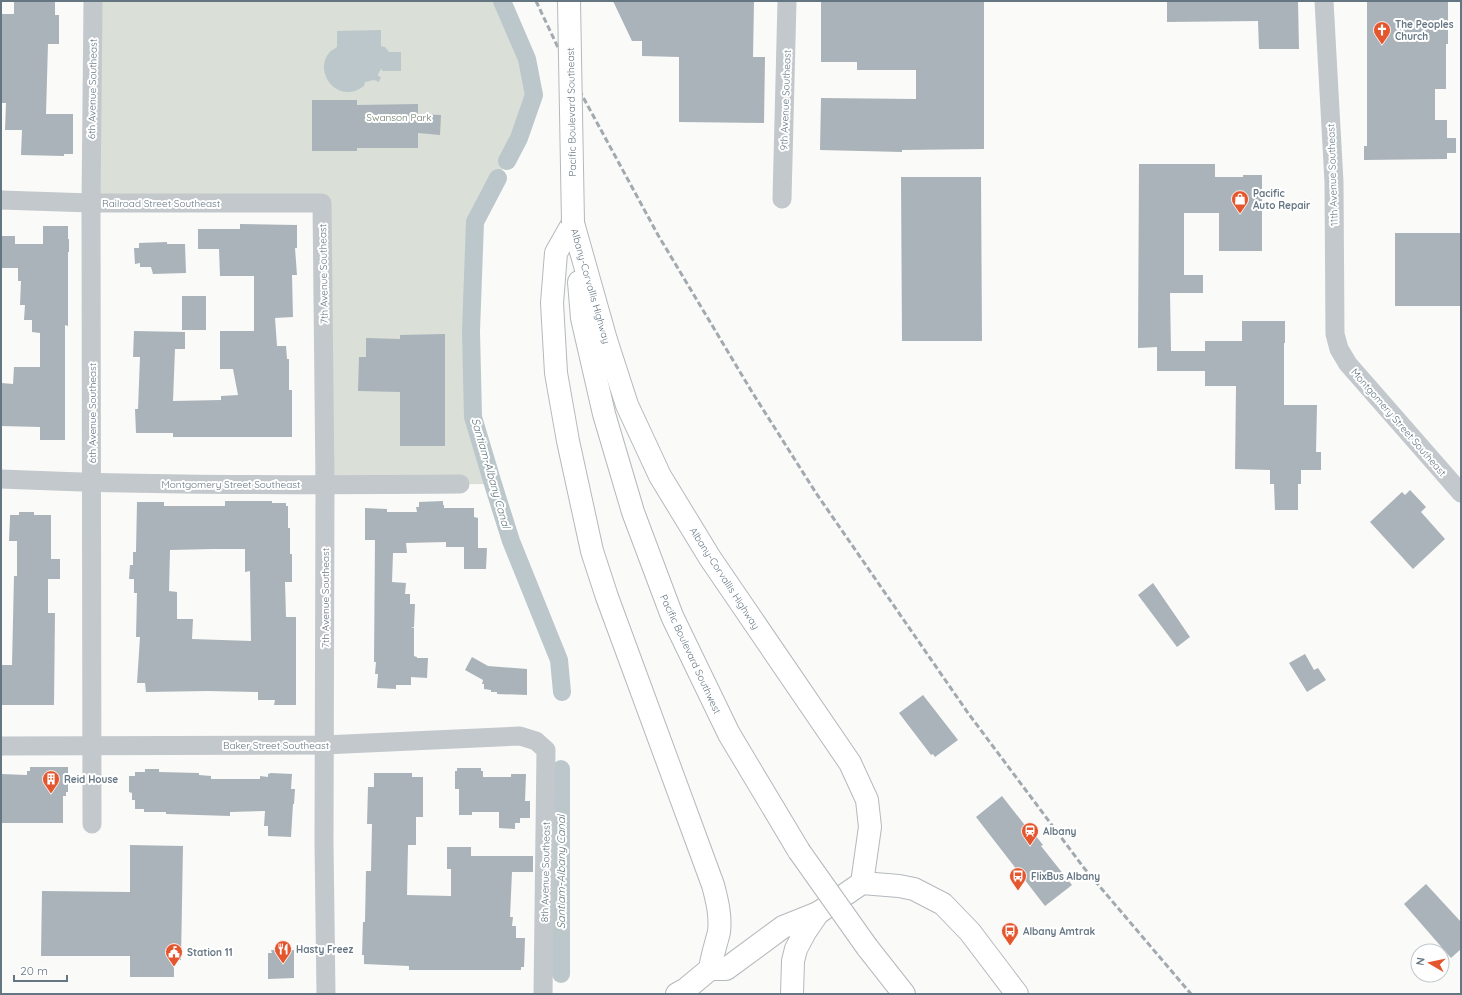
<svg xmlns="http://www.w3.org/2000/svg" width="1462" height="995" viewBox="0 0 1462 995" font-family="Quicksand,sans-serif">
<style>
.green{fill:#dadfd7}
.water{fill:#bbc7cb}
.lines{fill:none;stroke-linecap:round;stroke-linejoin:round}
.canal{stroke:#bbc7cb;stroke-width:18}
.building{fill:#aab3b9;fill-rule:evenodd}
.highway-casing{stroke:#b4b9bd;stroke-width:24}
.street{stroke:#c3c8cc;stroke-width:19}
.highway{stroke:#fff;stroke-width:22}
.rail{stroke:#a2aab0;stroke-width:3;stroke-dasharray:6 3;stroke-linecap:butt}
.highway-bridge-casing{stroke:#b4b9bd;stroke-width:24;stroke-linecap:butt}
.highway-bridge{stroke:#fff;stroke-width:22}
.labels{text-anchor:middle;stroke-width:4;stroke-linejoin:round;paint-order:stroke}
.poi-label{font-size:10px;font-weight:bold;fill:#657683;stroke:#fff;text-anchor:start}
.street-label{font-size:10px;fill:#657683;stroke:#fff}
.park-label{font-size:10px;fill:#687a64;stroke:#fff}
.water-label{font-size:11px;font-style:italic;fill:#60757c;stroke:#fff}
</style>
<rect width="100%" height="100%" fill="#fafaf8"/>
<!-- green -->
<polygon class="green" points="93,1 502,1 527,59 534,95 519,138 475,222 471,331 473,417 493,484 325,485 322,203 91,203"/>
<!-- water -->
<path class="water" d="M 381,30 L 381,46 L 385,47 L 389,52 L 401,52 L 401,71 L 382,71 L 382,69 L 381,69 L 378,74 L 378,76 L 381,77 L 379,82 L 374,80 L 365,82 L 364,86 C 338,106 313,72 329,53 C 331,50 335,49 337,47 L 337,31 Z"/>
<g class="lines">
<!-- canal -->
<g class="canal">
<polyline points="502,1 527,59 534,95 519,138 507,161"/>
<polyline points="498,178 475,222 471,331 473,417 493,484 511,541 559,660 562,692"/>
<polyline points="561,974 561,769"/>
</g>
</g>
<!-- building -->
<g class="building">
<polygon points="14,1 55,1 55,15 59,15 59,44 48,44 46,114 73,114 73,154 64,154 64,156 21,155 22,130 5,130 6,103 1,103 1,14 14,14"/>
<polygon points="613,1 754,1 753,57 765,57 764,123 679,122 679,57 642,56 642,41 632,41"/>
<polygon points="821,1 984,1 984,149 902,150 902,152 820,150 821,98 916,99 916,70 857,70 857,62 821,62"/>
<polygon points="1167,1 1298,1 1299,49 1259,49 1258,21 1167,22"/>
<polygon points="1367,1 1448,1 1448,44 1446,44 1446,89 1435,89 1435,120 1447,120 1447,138 1456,138 1456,153 1447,153 1447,159 1364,160 1364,146 1367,146"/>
<polygon points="312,100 357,100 357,105 418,104 418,114 441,115 440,135 418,133 418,148 357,148 357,151 312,151"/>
<polygon points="1139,164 1215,164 1215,177 1243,177 1243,175 1262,175 1262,251 1219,251 1219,213 1184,213 1184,275 1203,275 1203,293 1170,293 1171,351 1205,351 1205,341 1242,341 1242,321 1285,321 1285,343 1284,343 1284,405 1317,405 1316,452 1321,452 1321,470 1301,470 1301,484 1298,484 1298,510 1275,510 1274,484 1270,484 1270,470 1235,469 1236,386 1205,386 1205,371 1157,371 1157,347 1138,348"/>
<polygon points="901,177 981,177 982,341 902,341"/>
<polygon points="240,224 297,225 297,248 295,248 297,275 292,275 293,317 275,318 277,346 286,346 287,359 289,359 289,390 292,390 292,437 173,437 173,433 136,433 135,409 138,409 140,357 133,357 134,331 185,332 185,349 175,349 173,401 221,400 221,396 238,395 233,369 220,369 220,331 254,331 254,276 220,276 219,249 198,249 198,229 240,229"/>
<polygon points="43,226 68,226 68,239 69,239 69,252 68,252 68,326 65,325 65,440 40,440 40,427 1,426 1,383 13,384 14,367 40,367 40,333 32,332 32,320 24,320 25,305 20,305 21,281 18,281 18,268 1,268 1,236 15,236 15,244 43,244"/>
<rect x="1395" y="233" width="66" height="73"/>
<polygon points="167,242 167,244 185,244 186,273 153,274 151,267 140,267 140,263 135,264 134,248 139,248 139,243"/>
<rect x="182" y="296" width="24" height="34"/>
<polygon points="445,334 445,446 400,446 400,392 358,391 359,357 366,357 366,338 400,339 400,335"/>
<polygon points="1410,490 1426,507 1421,512 1445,539 1413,569 1370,522 1402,492 1405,495"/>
<path d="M 225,501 L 272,501 L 272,503 L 286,503 L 286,506 L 288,506 L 288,528 L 290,528 L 290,554 L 292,554 L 292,582 L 285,582 L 286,617 L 296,617 L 296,705 L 274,705 L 275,700 L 258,700 L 258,692 L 208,691 L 146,692 L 145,683 L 137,683 L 140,637 L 136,637 L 137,593 L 134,593 L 134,579 L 129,579 L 130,565 L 133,565 L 133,552 L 136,552 L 137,502 L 164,502 L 164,506 L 225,506 ZM 213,549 L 245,549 L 245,572 L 250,571 L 251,641 L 192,639 L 193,619 L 177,619 L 177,592 L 169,591 L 170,550 Z"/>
<polygon points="443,501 443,505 444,505 444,508 474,508 474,517 478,518 478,548 487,548 486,569 464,569 464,547 446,547 446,542 406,543 407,553 393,553 392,582 406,583 405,594 410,594 410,604 415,604 414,627 411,627 414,628 414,656 417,657 417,658 428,658 427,678 411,677 411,685 396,685 396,689 377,688 378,674 375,674 376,662 374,662 375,540 365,540 365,508 387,509 387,512 417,512 416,507 419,507 419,502"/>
<polygon points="19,512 34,512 34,515 51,515 51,559 60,559 60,579 48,579 48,613 55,613 54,705 1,705 1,665 12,665 14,576 17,576 17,541 9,541 10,518 10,515 19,515"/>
<polygon points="1153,583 1190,637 1177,647 1138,595"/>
<polygon points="1305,654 1314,670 1318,668 1326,680 1307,692 1289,663"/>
<polygon points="472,657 488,666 527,669 527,695 497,694 497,692 491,692 491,690 484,689 484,684 482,684 483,680 465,670"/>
<polygon points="923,695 958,740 935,757 933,754 931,755 899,713"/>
<polygon points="30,767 68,767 68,792 66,792 66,796 63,796 63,823 1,823 1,774 27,775 27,771 30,771"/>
<polygon points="457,768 481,768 481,771 483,771 483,777 511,777 511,774 526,774 525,801 530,801 530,818 520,818 520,823 515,823 515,829 499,828 499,812 472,812 472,815 459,815 459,789 455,789 455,771 457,771"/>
<polygon points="145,769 159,769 159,772 199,773 199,775 211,776 211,779 260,779 260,776 268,777 268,774 271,773 292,774 291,789 295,789 294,804 293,804 291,837 268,836 268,826 264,826 265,811 230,812 230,816 166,814 166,812 144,812 144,809 135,809 135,800 132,800 132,793 129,792 129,776 135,776 135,772 145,772"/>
<polygon points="374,773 412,773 412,777 423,777 423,817 416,817 416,845 408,845 407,895 451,896 451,869 447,869 447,847 471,847 471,856 533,856 533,872 512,872 510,917 513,917 512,926 516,926 516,938 525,938 524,967 521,967 521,970 409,970 409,966 364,964 364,955 362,955 363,922 365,922 366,871 371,871 372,824 367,824 368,787 374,787"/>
<polygon points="1002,796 1031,833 1032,831 1043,845 1041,846 1072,885 1045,906 976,817"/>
<polygon points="130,845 183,846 181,960 174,960 174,977 130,977 130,956 41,956 42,891 130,892"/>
<polygon points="1426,884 1461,922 1461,949 1451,958 1404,904"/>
<polygon points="271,950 294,950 294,978 268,979 268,953 272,953"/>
</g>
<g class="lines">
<!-- highway casing -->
<g class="highway-casing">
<g id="highway">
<polyline points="573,223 606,340 627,405 660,476 710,558 850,763 867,800 870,827 862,883 818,913 805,932 796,949 793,961 792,994"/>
<path d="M 573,223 L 556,253 L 552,303 L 556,373 L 568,441 L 592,551 L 607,597 L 713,885 C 717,900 721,916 719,932 C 716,944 712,956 710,969 L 686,989 L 677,994"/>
<polyline points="579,282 582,318 604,414 633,512 672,616 729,734 799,851"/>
<polyline points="862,883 899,886 914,889 943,904 970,932 1017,994"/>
<polyline points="867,947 904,994"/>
<polyline points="710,969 726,969 783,927 818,913"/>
</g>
</g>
<!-- street -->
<g class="street">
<polyline points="1324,1 1334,182 1335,334 1339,349 1348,364 1461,493"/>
<polyline points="782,199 787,1"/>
<polyline points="1,200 91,203 322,203 325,485 324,843 326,994"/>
<path d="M 1,479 C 154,486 307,485 460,484"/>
<polyline points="1,746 324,745 520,736 536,741 546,750 543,994"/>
<polyline points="92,824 91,203 93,1"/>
</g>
<!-- highway -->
<use href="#highway" class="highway"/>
<!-- rail -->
<polyline class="rail" points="536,1 570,73 658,235 752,392 816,493 968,713 1084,868 1191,994"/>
<!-- highway-bridge casing -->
<g class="highway-bridge-casing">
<g id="highway-bridge">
<polyline points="569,1 573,223"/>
<polyline points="799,851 867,947"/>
</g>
</g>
<!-- highway-bridge -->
<use href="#highway-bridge" class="highway-bridge"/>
</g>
<!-- icons -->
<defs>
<g id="church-pin" transform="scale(0.9)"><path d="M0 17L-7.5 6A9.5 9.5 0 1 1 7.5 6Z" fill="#e4572e" stroke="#fff"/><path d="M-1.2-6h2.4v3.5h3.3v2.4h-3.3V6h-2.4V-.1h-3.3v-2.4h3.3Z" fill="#fff"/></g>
<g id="shop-pin" transform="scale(0.9)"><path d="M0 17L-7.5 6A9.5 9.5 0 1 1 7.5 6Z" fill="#e4572e" stroke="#fff"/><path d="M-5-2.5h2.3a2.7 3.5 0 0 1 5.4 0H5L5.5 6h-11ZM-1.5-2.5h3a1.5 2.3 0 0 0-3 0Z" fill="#fff"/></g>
<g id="building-pin" transform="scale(0.9)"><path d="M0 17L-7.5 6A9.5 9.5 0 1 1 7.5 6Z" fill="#e4572e" stroke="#fff"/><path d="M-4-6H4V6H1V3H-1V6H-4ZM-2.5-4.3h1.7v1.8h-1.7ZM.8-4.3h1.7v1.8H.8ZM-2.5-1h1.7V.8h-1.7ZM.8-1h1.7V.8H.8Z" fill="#fff"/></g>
<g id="station-pin" transform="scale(0.9)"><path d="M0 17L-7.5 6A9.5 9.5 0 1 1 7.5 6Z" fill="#e4572e" stroke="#fff"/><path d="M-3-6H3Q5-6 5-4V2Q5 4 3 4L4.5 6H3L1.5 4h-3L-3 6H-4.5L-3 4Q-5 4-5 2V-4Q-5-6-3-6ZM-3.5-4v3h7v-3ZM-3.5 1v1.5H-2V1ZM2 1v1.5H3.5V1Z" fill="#fff"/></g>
<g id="bus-pin" transform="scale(0.9)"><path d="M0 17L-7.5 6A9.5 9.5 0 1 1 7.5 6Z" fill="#e4572e" stroke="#fff"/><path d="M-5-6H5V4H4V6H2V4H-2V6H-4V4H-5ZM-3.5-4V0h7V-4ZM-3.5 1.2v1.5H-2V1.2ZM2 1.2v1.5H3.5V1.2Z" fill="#fff"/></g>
<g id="restaurant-pin" transform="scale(0.9)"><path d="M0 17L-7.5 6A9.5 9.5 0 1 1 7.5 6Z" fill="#e4572e" stroke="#fff"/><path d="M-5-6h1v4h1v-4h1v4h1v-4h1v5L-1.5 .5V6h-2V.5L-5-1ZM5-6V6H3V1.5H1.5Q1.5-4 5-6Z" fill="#fff"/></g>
<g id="civic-pin" transform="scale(0.9)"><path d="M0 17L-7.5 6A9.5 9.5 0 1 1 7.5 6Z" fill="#e4572e" stroke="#fff"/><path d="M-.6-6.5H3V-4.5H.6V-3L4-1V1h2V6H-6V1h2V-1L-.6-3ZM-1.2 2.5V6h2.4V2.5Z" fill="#fff"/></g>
</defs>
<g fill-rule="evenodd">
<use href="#church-pin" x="1382" y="30"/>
<use href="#shop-pin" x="1240" y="199"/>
<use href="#building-pin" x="51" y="779"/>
<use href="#station-pin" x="1030" y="831"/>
<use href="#bus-pin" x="1018" y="876"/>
<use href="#bus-pin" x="1010" y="931"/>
<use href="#restaurant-pin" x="283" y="949"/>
<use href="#civic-pin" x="174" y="952"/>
</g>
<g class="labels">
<!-- poi labels -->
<g class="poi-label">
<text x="1395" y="28">The Peoples<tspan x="1395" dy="12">Church</tspan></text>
<text x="1253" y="197">Pacific<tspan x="1253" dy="12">Auto Repair</tspan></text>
<text x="64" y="783">Reid House</text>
<text x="1043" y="835">Albany</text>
<text x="1031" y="880">FlixBus Albany</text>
<text x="1023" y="935">Albany Amtrak</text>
<text x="296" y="953">Hasty Freez</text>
<text x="187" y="956">Station 11</text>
</g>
<!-- street labels -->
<g class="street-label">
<text transform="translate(92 89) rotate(-89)" y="4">6th Avenue Southeast</text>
<text transform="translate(785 100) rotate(-88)" y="4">9th Avenue Southeast</text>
<text transform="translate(571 112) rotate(-91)" y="4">Pacific Boulevard Southeast</text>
<text transform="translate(1332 175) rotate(-92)" y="4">11th Avenue Southeast</text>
<text x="161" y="207">Railroad Street Southeast</text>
<text transform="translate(323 274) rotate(-91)" y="4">7th Avenue Southeast</text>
<text transform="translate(591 286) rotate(74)" y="4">Albany-Corvallis Highway</text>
<text transform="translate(92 413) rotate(-90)" y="4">6th Avenue Southeast</text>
<text transform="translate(1399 422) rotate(49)" y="4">Montgomery Street Southeast</text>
<text x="231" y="488">Montgomery Street Southeast</text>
<text transform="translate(725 578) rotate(57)" y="4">Albany-Corvallis Highway</text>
<text transform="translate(325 598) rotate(-90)" y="4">7th Avenue Southeast</text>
<text transform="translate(691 654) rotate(65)" y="4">Pacific Boulevard Southwest</text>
<text x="276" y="749">Baker Street Southeast</text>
<text transform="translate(545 872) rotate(-89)" y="4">8th Avenue Southeast</text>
</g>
<!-- park labels -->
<g class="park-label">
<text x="399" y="121">Swanson Park</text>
</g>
<!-- water labels -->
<g class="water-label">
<text transform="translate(491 473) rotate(74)" y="4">Santiam-Albany Canal</text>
<text transform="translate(561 872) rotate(-90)" y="4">Santiam-Albany Canal</text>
</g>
</g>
<!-- border -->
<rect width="1462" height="995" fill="none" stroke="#657683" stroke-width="4"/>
<!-- north arrow -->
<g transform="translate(1430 963) rotate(279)"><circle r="19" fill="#ffffff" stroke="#c1c8cd"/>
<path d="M0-3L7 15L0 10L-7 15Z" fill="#e4572e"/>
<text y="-6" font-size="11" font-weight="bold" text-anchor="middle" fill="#657683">N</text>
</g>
<!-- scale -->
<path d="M14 975v6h53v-6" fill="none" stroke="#657683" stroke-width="2"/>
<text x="20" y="975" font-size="12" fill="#657683" stroke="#ffffff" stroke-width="3" paint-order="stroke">20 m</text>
</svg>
